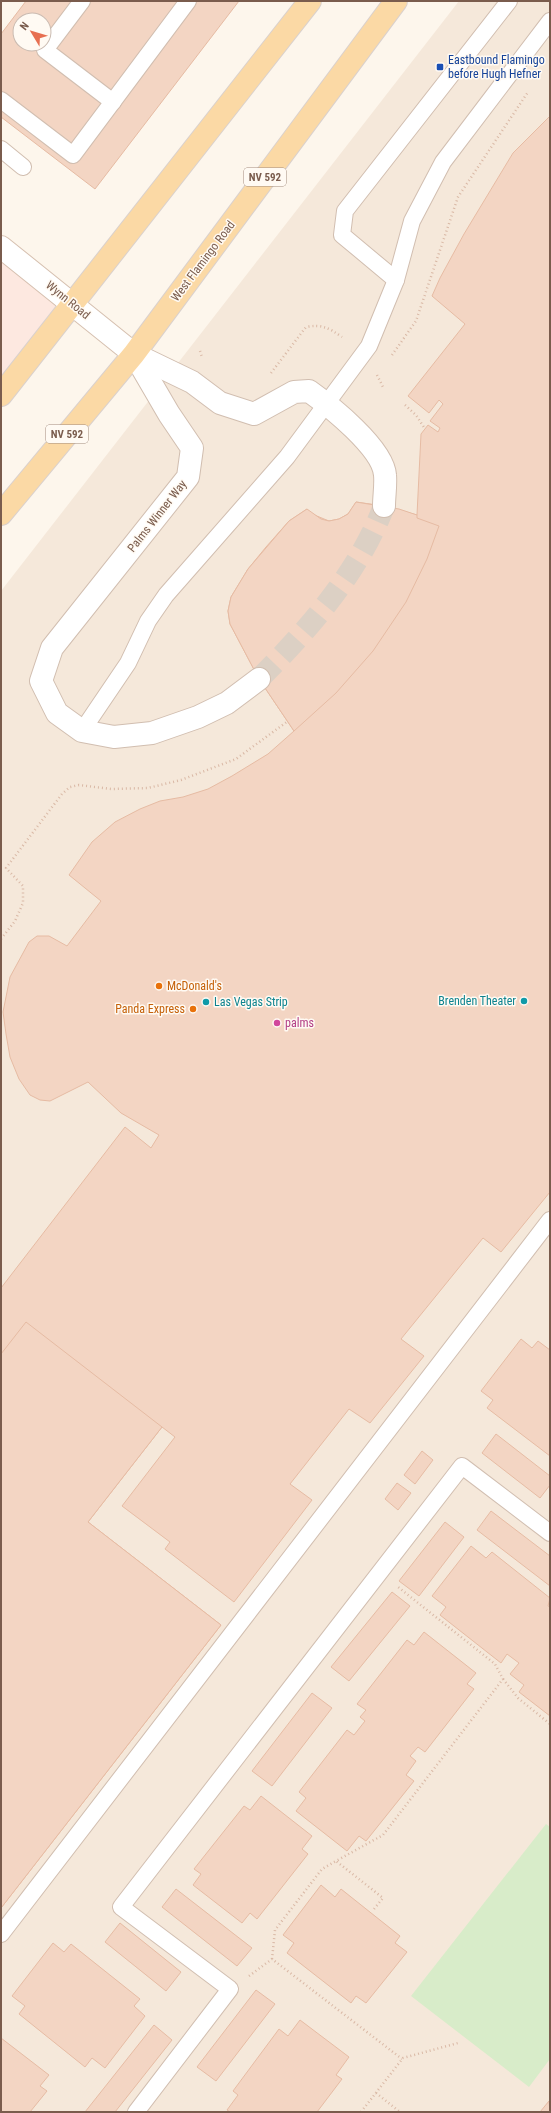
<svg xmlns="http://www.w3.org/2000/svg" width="551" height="2113" viewBox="0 0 551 2113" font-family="'Roboto Condensed',sans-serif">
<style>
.residential{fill:#f5e8da}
.commercial{fill:#fde8e0}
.green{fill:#d8ecc9}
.building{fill:#f3d5c3;stroke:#e6bba3;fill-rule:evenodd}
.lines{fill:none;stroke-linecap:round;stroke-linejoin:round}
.street-tunnel{stroke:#dcd0c4;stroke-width:22;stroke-dasharray:22 11;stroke-linecap:butt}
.lane-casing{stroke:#d1beb0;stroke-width:18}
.street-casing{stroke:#d1beb0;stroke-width:24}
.secondary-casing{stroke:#d6c0b0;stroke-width:24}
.primary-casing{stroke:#dad1cd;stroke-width:24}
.path{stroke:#d9b8a5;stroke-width:2.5;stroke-dasharray:1 3;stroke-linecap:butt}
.lane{stroke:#fff;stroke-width:16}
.street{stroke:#fff;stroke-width:22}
.secondary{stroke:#fff;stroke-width:22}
.primary{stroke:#fbd9a5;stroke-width:22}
.transit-dot{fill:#1a4fb4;stroke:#fffaf3;stroke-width:1.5}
.food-dot{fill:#e8710a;stroke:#fffaf3;stroke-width:1.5}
.culture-dot{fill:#0f9aa8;stroke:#fffaf3;stroke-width:1.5}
.hotel-dot{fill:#d1479c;stroke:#fffaf3;stroke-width:1.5}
.labels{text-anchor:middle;stroke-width:3;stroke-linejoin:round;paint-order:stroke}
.shield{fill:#fffaf3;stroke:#a28b7f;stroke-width:1}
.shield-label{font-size:11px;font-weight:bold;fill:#7a5c4d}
.transit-label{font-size:12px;fill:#164399;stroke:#fffaf3;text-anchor:start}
.street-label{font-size:12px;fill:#7a5c4d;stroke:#fffaf3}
.food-label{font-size:12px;fill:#c56008;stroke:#fffaf3;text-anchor:start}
.culture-label{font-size:12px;fill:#0d838f;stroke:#fffaf3;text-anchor:end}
.hotel-label{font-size:12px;fill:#b23c85;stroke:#fffaf3;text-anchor:start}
</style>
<rect width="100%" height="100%" fill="#fdf6ec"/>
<!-- residential -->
<polygon class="residential" points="459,1 550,1 550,2112 1,2112 1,591"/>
<!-- commercial -->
<polygon class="commercial" points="1,247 73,303 1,395"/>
<!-- green -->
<polygon class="green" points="546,1824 550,1827 550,2059 529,2087 411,1996"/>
<!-- building -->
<g class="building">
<path d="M 26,1 L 239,1 L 95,189 L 1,117 L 1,34 ZM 20,20 L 44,20 L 44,44 L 20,44 Z"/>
<polygon points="550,116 550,1192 501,1252 483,1238 401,1339 424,1356 370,1423 349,1409 290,1484 312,1500 234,1602 165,1549 170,1542 122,1506 175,1437 162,1427 88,1522 221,1625 1,1908 1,1288 125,1127 151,1148 159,1135 121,1113 88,1082 50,1101 40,1100 30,1095 19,1079 10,1057 6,1034 3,1012 10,977 29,942 37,936 49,936 67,946 101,901 69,875 92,842 115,822 140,809 160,801 183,797 208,789 232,776 268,754 294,731 259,679 230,624 228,611 231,597 248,569 266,547 289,521 307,509 312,514 329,521 339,519 348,514 356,502 384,506 417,515 421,434 428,425 438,432 440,428 430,421 443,404 439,400 429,413 408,396 465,324 432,296 440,278 464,234 513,153"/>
<polygon points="356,502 399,509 417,515 417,518 439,526 427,559 406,602 373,651 336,693 294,731 259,679 230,624 228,611 231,597 248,569 289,521 307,509 321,519 329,521 339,519 348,514"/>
<polygon points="26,1322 162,1427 88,1522 221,1625 1,1908 1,1354"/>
<polygon points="521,1339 532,1348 538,1341 550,1350 550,1456 487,1408 493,1400 481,1391"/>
<polygon points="496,1434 550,1476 550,1485 540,1498 482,1453"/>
<polygon points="422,1451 433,1460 415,1484 404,1475"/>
<polygon points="397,1483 411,1493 398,1510 385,1499"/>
<polygon points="491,1511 550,1556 550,1586 477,1530"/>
<polygon points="445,1522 464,1537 419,1596 399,1581"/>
<polygon points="471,1546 486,1558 492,1552 550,1598 548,1606 550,1607 550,1716 519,1692 524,1685 510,1674 519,1663 507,1654 501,1663 440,1615 446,1607 432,1596"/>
<polygon points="392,1592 410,1606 349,1681 331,1667"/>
<polygon points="424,1632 476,1673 467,1684 474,1689 425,1752 418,1747 410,1756 416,1761 406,1775 414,1781 366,1841 359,1836 347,1851 296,1811 306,1798 299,1792 347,1730 354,1735 365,1721 360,1717 366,1710 357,1704 407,1640 414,1645"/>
<polygon points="312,1693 332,1708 272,1786 252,1771"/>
<polygon points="261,1796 312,1836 302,1849 308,1854 257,1919 250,1913 242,1923 193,1885 201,1874 194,1869 244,1806 250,1810"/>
<polygon points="321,1885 335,1897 341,1889 400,1936 395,1943 407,1952 366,2003 356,1996 351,2003 287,1953 294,1943 283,1935"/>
<polygon points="176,1889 252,1948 237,1966 162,1907"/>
<polygon points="120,1923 181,1972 166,1991 105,1942"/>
<polygon points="53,1943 64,1952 71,1944 140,1999 134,2006 145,2016 105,2068 92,2058 85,2067 19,2014 25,2006 12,1996"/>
<polygon points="256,1990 275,2004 216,2081 197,2067"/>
<polygon points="300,2020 349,2057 336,2075 342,2079 317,2112 230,2112 227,2110 238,2095 233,2091 279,2029 288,2036"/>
<polygon points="154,2025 172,2040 115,2112 85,2112"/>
<polygon points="1,2038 49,2075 40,2086 47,2091 30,2112 1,2112"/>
<polygon points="549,2101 550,2112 540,2112"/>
</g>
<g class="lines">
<!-- street-tunnel -->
<path class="street-tunnel" d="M 259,679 C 309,629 359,572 384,506"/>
<!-- lane casing -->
<g class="lane-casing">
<g id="lane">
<polyline points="82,1 45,50 113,102"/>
<polyline points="1,100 73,155 188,1"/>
<polyline points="1,149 23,167"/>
<polyline points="396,280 342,235 345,211 509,1"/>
<polyline points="82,731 128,663 148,621 166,595 287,457 369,346 396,280 412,221 443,162 550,21"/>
<polyline points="1,1934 550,1220"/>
<polyline points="136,2112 230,1989 121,1907 462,1466 550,1533"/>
</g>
</g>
<!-- street casing -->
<g class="street-casing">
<g id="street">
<polyline points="134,354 169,414 192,448 188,477 52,648 41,681 57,713 82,731 114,737 152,733 198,717 227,703 259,679"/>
<path d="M 134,354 L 192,382 L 220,403 L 254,414 L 294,392 L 309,391 C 330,406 383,448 385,475 C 386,485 384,496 384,506"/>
</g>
</g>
<!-- secondary casing -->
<g class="secondary-casing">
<polyline id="secondary" points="1,247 134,354"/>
</g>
<!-- primary casing -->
<g class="primary-casing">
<g id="primary">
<polyline points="1,395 310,1"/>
<polyline points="1,514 134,354 396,1"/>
</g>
</g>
<!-- path -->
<g class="path">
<polyline points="200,351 202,357"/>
<polyline points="392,355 416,321 458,197 528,92"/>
<path d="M 271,373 L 306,327 C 322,324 329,328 342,337"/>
<polyline points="377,375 384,389"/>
<polyline points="405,405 416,415 425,429"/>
<polyline points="1,939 15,921 23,903 23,886 6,868 62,794 70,787 79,785 111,789 148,788 181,780 236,759 288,721"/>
<polyline points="503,1679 518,1698 550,1724"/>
<polyline points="374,1909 383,1898 336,1861 383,1835 503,1679 495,1664 398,1587"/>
<polyline points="272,1959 275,1930 322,1869 336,1861"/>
<polyline points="249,1976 272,1959 402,2059"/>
<polyline points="376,2093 400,2112"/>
<polyline points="361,2112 403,2058 458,2043"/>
</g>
<!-- lane -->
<use href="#lane" class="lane"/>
<!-- street -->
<use href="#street" class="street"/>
<!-- secondary -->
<use href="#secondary" class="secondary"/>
<!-- primary -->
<use href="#primary" class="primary"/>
</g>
<!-- markers -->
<rect class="transit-dot" x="436" y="63" width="8" height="8" rx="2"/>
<g class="food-dot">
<circle cx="159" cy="986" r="4"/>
<circle cx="193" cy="1009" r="4"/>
</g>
<g class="culture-dot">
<circle cx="524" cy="1001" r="4"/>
<circle cx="206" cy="1002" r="4"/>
</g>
<circle class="hotel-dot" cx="277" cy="1023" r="4"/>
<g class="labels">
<!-- shield labels -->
<g class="shield">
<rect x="244" y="168" width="42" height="18" rx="3"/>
<rect x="46" y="425" width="42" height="18" rx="3"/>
</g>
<g class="shield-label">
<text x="265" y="181">NV 592</text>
<text x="67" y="438">NV 592</text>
</g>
<!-- transit labels -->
<g class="transit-label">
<text x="448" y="64">Eastbound Flamingo<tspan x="448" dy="14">before Hugh Hefner</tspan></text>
</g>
<!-- street labels -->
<g class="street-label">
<text transform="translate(203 261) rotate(-53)" y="4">West Flamingo Road</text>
<text transform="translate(68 300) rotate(39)" y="4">Wynn Road</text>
<text transform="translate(157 516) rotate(-52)" y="4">Palms Winner Way</text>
</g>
<!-- food labels -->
<g class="food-label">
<text x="167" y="990">McDonald's</text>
<text x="185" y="1013" text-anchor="end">Panda Express</text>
</g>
<!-- culture labels -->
<g class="culture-label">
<text x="516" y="1005">Brenden Theater</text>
<text x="214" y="1006" text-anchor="start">Las Vegas Strip</text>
</g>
<!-- hotel labels -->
<g class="hotel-label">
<text x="285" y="1027">palms</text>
</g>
</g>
<!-- border -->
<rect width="551" height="2113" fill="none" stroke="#7a5c4d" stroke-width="4"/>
<!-- north arrow -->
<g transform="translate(32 32) rotate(308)"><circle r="19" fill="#fffaf3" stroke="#cabbb1"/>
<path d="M0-3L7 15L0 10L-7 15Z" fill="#e76f51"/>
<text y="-6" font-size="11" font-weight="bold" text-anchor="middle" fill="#7a5c4d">N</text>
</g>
</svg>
